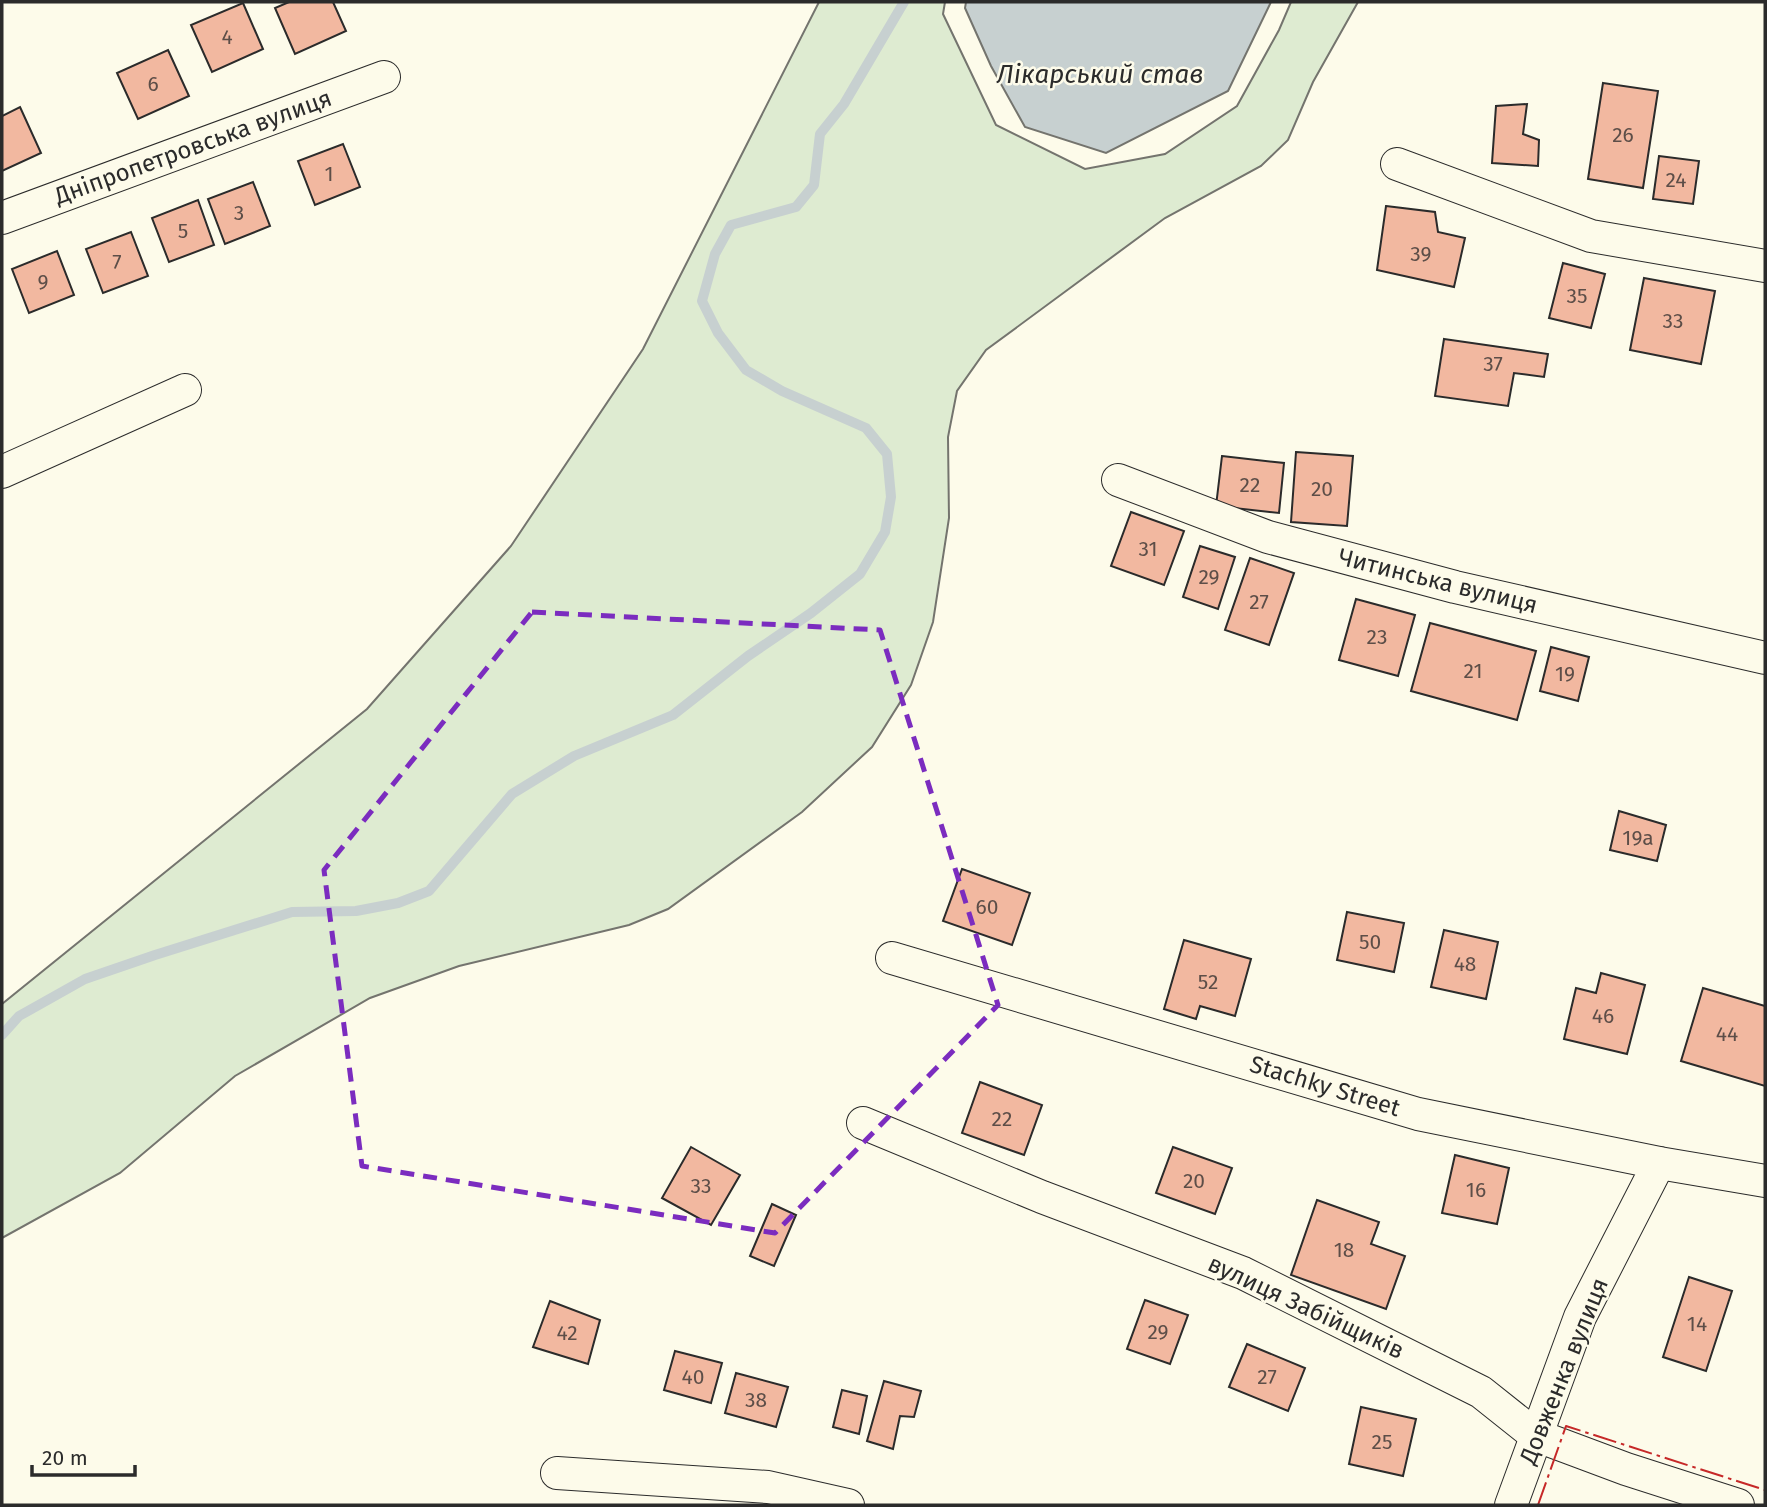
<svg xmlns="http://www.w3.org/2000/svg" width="1767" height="1507" viewBox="0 0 1767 1507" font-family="'Fira Sans',sans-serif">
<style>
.green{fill:#deebd1;stroke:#74746e;stroke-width:2}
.water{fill:#c7d0d0;stroke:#74746e;stroke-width:2}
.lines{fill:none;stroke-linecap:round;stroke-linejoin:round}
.stream{stroke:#c7d0d0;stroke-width:10}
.building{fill:#f2b8a0;stroke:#2b2b2b;stroke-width:2}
.minor-casing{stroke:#2b2b2b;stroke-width:34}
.minor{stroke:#fdfbea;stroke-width:32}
.power{stroke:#c62828;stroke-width:2;stroke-dasharray:24 5 3.5 5;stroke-linecap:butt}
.marked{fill:none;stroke:#7b2cbf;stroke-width:5;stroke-dasharray:14 9;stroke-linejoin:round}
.labels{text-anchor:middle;stroke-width:5;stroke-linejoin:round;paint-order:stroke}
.number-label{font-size:21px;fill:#5d4e48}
.street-label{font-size:24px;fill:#2b2b2b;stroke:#fdfbea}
.water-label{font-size:26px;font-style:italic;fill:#2b2b2b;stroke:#fdfbea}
</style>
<rect width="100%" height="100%" fill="#fdfbea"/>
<!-- green -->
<polygon class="green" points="819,2 945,2 943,14 996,125 1085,169 1165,154 1237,106 1279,30 1291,2 1358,2 1313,82 1288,140 1261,166 1165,218 986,350 957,391 948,437 949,518 933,622 911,685 872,747 802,812 668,909 629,925 459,966 370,998 235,1076 120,1173 2,1238 2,1004 367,709 511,546 643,349"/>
<!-- water -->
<polygon class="water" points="966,2 1271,2 1228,91 1106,153 1025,127 991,66 965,8"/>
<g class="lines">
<!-- stream -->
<polyline class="stream" points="2,1035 19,1016 85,979 155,955 292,912 356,911 398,903 429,891 512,794 574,756 673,715 748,656 811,613 860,574 885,532 891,497 887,454 866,428 782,391 746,370 718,333 702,301 715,254 731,225 796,207 814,185 820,134 844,104 904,2"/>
</g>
<!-- building -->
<g class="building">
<polygon points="289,2 333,2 346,31 295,54 275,8"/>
<polygon points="243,3 263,49 212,72 191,25"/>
<polygon points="168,50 189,96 138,119 117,73"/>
<polygon points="1603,83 1658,91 1643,188 1588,179"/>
<polygon points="1527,104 1523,134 1539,140 1538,166 1492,163 1496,106"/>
<polygon points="20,107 41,153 2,171 2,116"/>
<polygon points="343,144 360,187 315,205 298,161"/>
<polygon points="1659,156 1699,161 1693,204 1653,199"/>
<polygon points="253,182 270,226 225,244 208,199"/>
<polygon points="198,200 214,245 169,262 152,218"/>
<polygon points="1386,206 1435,212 1438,232 1465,238 1454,287 1377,270"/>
<polygon points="131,232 148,276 103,293 86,249"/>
<polygon points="57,251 74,295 29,313 12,269"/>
<polygon points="1563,263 1605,274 1591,328 1549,318"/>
<polygon points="1644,278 1715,291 1701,364 1630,350"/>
<polygon points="1444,339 1548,354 1544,377 1514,373 1508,406 1435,396"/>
<polygon points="1296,452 1353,456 1347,526 1291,522"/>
<polygon points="1222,456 1284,463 1279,513 1216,506"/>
<polygon points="1131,512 1184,531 1164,585 1111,566"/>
<polygon points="1200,546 1235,557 1218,609 1183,597"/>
<polygon points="1250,558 1294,573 1269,645 1225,630"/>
<polygon points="1356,599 1415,615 1398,676 1339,660"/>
<polygon points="1430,623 1536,651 1517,720 1411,691"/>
<polygon points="1551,647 1589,657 1578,701 1540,691"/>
<polygon points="1619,811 1666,825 1657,861 1610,850"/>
<polygon points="962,869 1030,893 1012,945 943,921"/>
<polygon points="1347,912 1404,923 1394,972 1337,960"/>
<polygon points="1444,930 1498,942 1486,999 1431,987"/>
<polygon points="1184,940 1251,959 1235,1016 1200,1006 1196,1019 1164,1009"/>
<polygon points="1601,973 1645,985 1627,1054 1564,1039 1576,988 1596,993"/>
<polygon points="1703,988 1765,1006 1765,1086 1681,1061"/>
<polygon points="980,1082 1042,1105 1024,1155 962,1133"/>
<polygon points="691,1147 740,1175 711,1225 662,1198"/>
<polygon points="1173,1147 1232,1168 1215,1214 1156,1193"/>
<polygon points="1455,1155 1509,1168 1497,1224 1442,1213"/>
<polygon points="1317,1200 1379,1222 1371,1244 1405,1256 1386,1309 1291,1275"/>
<polygon points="772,1204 796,1215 774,1266 750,1256"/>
<polygon points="1689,1277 1732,1291 1706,1371 1663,1357"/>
<polygon points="1145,1300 1188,1315 1170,1364 1127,1349"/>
<polygon points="550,1301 600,1320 588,1364 533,1347"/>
<polygon points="1247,1344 1305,1368 1288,1411 1229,1387"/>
<polygon points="675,1351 722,1363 711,1403 664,1390"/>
<polygon points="736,1373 788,1387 776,1427 725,1413"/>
<polygon points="884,1381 921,1391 914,1417 900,1416 893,1449 867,1441"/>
<polygon points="842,1390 867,1396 859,1434 833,1427"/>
<polygon points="1361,1407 1416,1419 1403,1476 1349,1464"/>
</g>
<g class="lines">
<!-- minor casing -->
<g class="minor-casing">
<g id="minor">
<polyline points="1397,164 1591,236 1765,266"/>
<polyline points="2,218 384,77"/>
<polyline points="2,472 185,390"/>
<polyline points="1118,480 1268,537 1455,587 1765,658"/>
<polyline points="892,958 1418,1114 1659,1163 1765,1181"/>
<polyline points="863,1123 1042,1197 1243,1273 1481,1392 1535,1435 1626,1469 1738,1505"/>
<polyline points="557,1473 768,1487 848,1505"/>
<polyline points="1511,1505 1580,1317 1659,1163"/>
</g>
</g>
<!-- minor -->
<use href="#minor" class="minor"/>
<!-- power -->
<polyline class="power" points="1538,1505 1566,1426 1765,1490"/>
</g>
<!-- marked area -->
<path class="marked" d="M 532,612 L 880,630 L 998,1005 L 775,1233 L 362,1166 L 324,870 Z"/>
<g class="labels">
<!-- number labels -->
<g class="number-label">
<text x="227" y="44">4</text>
<text x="153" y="91">6</text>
<text x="1623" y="142">26</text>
<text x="329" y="181">1</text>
<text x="1676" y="187">24</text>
<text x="239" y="220">3</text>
<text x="183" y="238">5</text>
<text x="1421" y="261">39</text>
<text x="117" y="269">7</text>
<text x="43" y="289">9</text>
<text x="1577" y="303">35</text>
<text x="1673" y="328">33</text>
<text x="1493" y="371">37</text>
<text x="1250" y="492">22</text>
<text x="1322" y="496">20</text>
<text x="1148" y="556">31</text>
<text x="1209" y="584">29</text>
<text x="1259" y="609">27</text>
<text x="1377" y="644">23</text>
<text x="1473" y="678">21</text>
<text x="1565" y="681">19</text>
<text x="1638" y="845">19а</text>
<text x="987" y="914">60</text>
<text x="1370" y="949">50</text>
<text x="1465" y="971">48</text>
<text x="1208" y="989">52</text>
<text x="1603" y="1023">46</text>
<text x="1727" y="1041">44</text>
<text x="1002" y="1126">22</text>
<text x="1194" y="1188">20</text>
<text x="701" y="1193">33</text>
<text x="1476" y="1197">16</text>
<text x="1344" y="1257">18</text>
<text x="1697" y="1331">14</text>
<text x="1158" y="1339">29</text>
<text x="567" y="1340">42</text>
<text x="693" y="1384">40</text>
<text x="1267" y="1384">27</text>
<text x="756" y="1407">38</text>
<text x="1382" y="1449">25</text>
</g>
<!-- street labels -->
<g class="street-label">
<text transform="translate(193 147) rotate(-20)" y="8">Дніпропетровська вулиця</text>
<text transform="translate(1438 581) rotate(14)" y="8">Читинська вулиця</text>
<text transform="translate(1325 1086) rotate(17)" y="8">Stachky Street</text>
<text transform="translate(1306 1307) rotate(25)" y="8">вулиця Забійщиків</text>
<text transform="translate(1564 1371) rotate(-68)" y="8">Довженка вулиця</text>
</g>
<!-- water labels -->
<g class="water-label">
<text x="1100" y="83">Лікарський став</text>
</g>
</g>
<!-- border -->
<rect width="1767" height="1507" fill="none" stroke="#2b2b2b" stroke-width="7"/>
<!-- scale -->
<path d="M32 1465v10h103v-10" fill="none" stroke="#2b2b2b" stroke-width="3.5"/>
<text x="42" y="1465" font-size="21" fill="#2b2b2b" stroke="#fdfbea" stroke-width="5" paint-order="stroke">20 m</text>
</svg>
